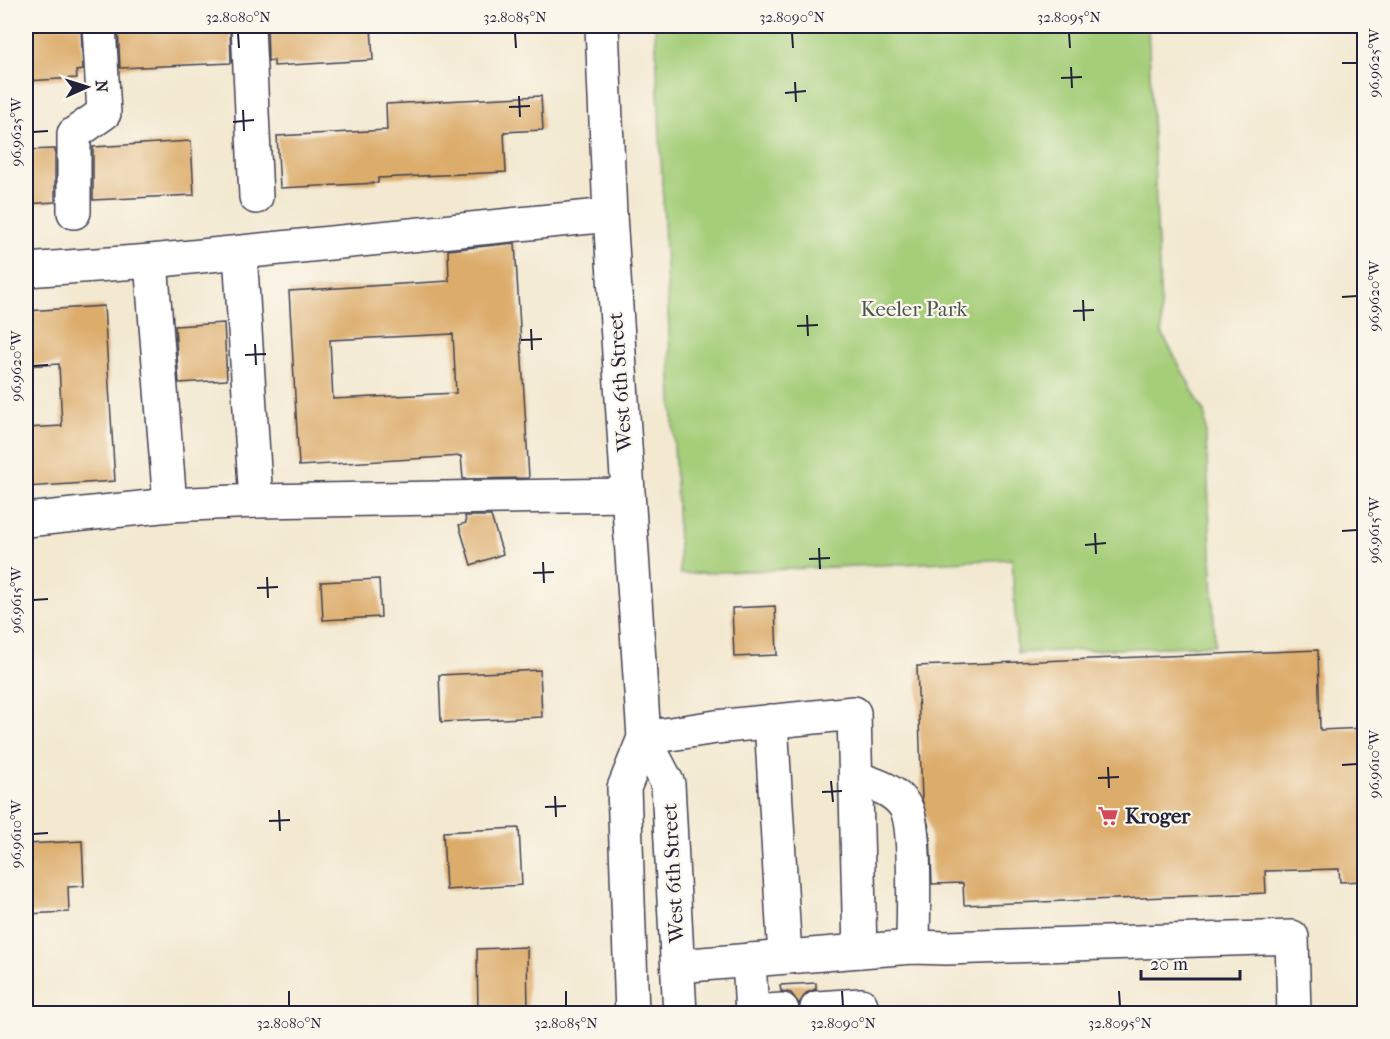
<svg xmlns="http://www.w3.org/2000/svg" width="1390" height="1039" viewBox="0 0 1390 1039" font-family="'IM FELL French Canon',serif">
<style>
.green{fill:#a5ce79;stroke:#64785a;stroke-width:1.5}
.building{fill:#dcac6a;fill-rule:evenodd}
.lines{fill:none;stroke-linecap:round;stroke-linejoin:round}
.minor-casing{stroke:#414052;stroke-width:36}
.minor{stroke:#fff;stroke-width:33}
.ticks{fill:none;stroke:#22223b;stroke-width:2}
.labels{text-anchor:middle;stroke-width:4.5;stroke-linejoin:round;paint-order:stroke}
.park-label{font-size:21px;fill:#49564e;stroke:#fbf7ec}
.street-label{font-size:21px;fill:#22223b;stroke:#fbf7ec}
.poi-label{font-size:21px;font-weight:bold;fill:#22223b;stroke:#fbf7ec;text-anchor:start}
.neatline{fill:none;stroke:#22223b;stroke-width:2}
.ticks-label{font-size:15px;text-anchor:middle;fill:#22223b}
</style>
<rect width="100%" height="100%" fill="#fbf7ec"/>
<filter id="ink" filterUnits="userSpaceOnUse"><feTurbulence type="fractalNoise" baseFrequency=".0167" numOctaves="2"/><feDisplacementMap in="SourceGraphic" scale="12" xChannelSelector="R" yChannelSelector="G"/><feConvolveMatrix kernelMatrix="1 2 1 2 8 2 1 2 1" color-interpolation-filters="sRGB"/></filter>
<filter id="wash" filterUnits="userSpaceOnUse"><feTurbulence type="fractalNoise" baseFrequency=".008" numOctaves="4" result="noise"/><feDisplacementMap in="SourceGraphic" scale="24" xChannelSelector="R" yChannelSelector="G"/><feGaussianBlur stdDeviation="1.35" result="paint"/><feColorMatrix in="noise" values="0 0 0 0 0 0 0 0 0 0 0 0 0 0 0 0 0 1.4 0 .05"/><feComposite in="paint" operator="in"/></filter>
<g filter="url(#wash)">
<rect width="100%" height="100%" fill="#f3e9d1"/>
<!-- green -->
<polygon class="green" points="655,26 1148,26 1162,333 1205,414 1215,645 1017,653 1012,559 680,574"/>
<g id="blocks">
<!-- building -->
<g class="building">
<polygon points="26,26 81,26 83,70 76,71 77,78 26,81"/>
<polygon points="118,26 230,26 231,63 120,68"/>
<polygon points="267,26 371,26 373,60 274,66 274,60 268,61"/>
<polygon points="541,96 543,130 504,132 506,172 378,178 378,183 280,188 277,136 387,130 386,104"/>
<polygon points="191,141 194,195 93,200 93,147"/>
<polygon points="55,149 55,202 26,204 26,150"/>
<path d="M 515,243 L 529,478 L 463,479 L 461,456 L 299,466 L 289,291 L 449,281 L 448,250 ZM 453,334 L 456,393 L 333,399 L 330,340 Z"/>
<polygon points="104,306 115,481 26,487 26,428 62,426 59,364 26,366 26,311"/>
<polygon points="224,323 227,380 179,383 175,326"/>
<polygon points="465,516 491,516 503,554 471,565 459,525 466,523"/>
<polygon points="379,579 381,617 323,620 321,582"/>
<polygon points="775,606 777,655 734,657 732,608"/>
<polygon points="1318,650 1320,730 1365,728 1365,881 1340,882 1339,869 1265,871 1266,893 964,905 963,883 932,884 930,832 922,799 917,666"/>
<polygon points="540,670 542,717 441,722 439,675"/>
<polygon points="519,828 522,885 446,890 443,832"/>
<polygon points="82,841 84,886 68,887 69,912 26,914 26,844"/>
<polygon points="527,947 528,1014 478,1014 477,949"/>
<polygon points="816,983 816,989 806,993 799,1004 791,993 781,991 780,985"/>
</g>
</g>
</g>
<g filter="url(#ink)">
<use href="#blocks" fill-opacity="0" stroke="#414052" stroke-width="1.5"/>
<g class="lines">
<!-- minor casing -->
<g class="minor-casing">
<g id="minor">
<polyline points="248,26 256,197"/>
<polyline points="602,26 610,215 644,738 668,784 680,1014"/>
<polyline points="74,212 74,134 104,113 99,26"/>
<polyline points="240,253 256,501"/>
<polyline points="151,261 170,505"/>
<polyline points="26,270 151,261 610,215"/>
<polyline points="26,520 170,505 256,501 628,495"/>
<polyline points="771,721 785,957"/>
<polyline points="644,738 716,727 854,713 860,951 913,947 946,948 1292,937 1294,1014"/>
<path d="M 856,778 C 874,784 896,790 906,808 C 917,829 913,919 913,947"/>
<polyline points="749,960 752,1014"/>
<polyline points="678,966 860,951"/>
<polyline points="817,1008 861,1005"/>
<polyline points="752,1012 782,1010"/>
<polyline points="632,1014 624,788 644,738"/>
</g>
</g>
<!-- minor -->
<use href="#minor" class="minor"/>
</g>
</g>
<!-- ticks -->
<path class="ticks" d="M 238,33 L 239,48M 515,33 L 516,48M 792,33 L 793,48M 1069,33 L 1070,48M 1342,63 L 1357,63M 1071,67 L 1072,88M 1061,78 L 1082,77M 795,82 L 796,102M 785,93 L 806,91M 519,96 L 520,117M 509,107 L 530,106M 243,110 L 244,131M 233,122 L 254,120M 33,132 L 48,131M 1342,297 L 1357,296M 1083,300 L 1084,321M 1073,311 L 1094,310M 807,315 L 808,336M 797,326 L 818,325M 531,329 L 532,350M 521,340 L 542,339M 255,344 L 256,365M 245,355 L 266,354M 33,366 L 48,365M 1342,531 L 1357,530M 1095,533 L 1096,554M 1085,545 L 1106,543M 819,548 L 820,569M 809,559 L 830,558M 543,562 L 544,583M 533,573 L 554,572M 267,577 L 268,598M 257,588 L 278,587M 33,600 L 48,599M 1342,765 L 1357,764M 1108,767 L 1109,788M 1098,778 L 1119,777M 831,781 L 833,802M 822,792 L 842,791M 555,796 L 556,817M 545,807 L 566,806M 279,810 L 280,831M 269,821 L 290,820M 33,834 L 48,833M 289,991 L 289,1006M 566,991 L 566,1006M 842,991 L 843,1006M 1119,991 L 1120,1006"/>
<!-- icons -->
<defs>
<g id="supermarket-bare" transform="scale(1.62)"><path d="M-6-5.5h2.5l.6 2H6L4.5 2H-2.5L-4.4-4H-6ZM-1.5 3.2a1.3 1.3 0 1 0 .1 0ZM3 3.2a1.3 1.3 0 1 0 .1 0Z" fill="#d1495b" stroke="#fbf7ec" stroke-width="2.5" paint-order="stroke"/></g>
</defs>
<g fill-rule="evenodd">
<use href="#supermarket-bare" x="1108" y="816"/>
</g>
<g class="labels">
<!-- park labels -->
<g class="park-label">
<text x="914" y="316">Keeler Park</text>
</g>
<!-- street labels -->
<g class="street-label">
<text transform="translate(620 382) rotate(-94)" y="7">West 6th Street</text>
<text transform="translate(673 873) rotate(-93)" y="7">West 6th Street</text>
</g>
<!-- poi labels -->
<g class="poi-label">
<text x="1125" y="823">Kroger</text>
</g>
</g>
<!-- margin -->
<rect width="1390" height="1039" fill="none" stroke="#fbf7ec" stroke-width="66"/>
<!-- north arrow -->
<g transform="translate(87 87) rotate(87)" stroke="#fbf7ec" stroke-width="4.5" paint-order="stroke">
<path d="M0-4.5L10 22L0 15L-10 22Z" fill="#22223b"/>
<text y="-9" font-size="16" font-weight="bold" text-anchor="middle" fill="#22223b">N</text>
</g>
<!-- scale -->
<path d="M1141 970v9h99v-9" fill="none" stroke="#22223b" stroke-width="3"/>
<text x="1150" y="970" font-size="18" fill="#22223b" stroke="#fbf7ec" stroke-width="4.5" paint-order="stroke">20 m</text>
<rect x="33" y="33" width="1324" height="973" class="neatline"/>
<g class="ticks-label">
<text x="238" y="22">32.8080°N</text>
<text x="515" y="22">32.8085°N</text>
<text x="792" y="22">32.8090°N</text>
<text x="1069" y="22">32.8095°N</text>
<text transform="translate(1374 63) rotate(-90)" y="5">96.9625°W</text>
<text transform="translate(16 132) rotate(-90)" y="5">96.9625°W</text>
<text transform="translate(1374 296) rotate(-90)" y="5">96.9620°W</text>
<text transform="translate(16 366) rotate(-90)" y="5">96.9620°W</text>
<text transform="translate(1374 530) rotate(-90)" y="5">96.9615°W</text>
<text transform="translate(16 600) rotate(-90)" y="5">96.9615°W</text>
<text transform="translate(1374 764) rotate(-90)" y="5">96.9610°W</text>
<text transform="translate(16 834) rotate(-90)" y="5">96.9610°W</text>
<text x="289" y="1028">32.8080°N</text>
<text x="566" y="1028">32.8085°N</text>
<text x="843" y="1028">32.8090°N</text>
<text x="1120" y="1028">32.8095°N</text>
</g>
</svg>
